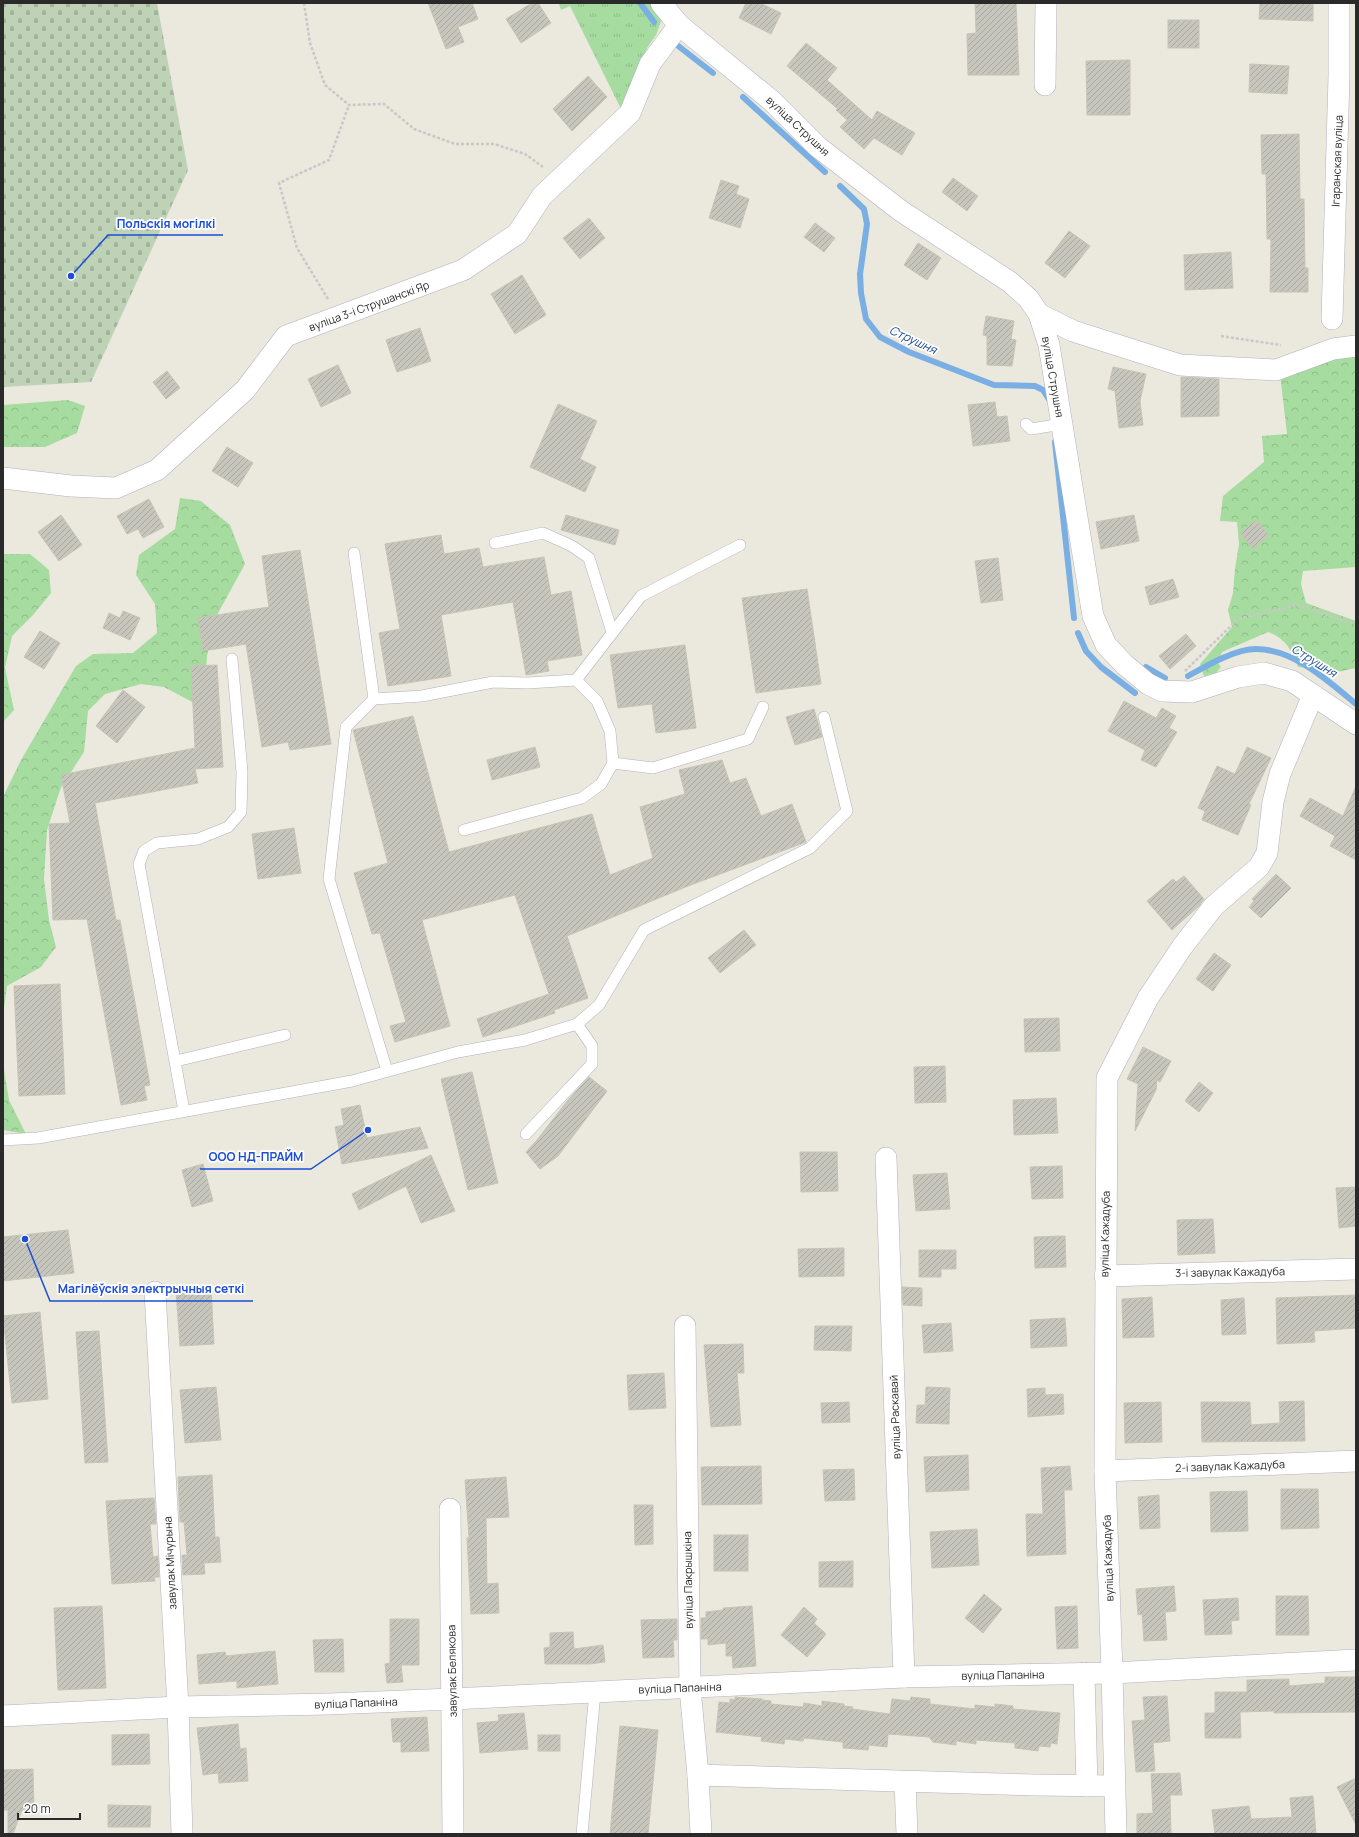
<svg xmlns="http://www.w3.org/2000/svg" width="1359" height="1837" viewBox="0 0 1359 1837" font-family="Manrope,sans-serif">
<style>
.grass{fill:url(#grass-tufts)}
.forest{fill:url(#forest-crowns)}
.cemetery{fill:url(#cemetery-stones)}
.lines{fill:none;stroke-linecap:round;stroke-linejoin:round}
.stream{stroke:#7aafe3;stroke-width:6}
.building{fill:url(#building-hatch);stroke:#c6c4b7}
.lane-casing{stroke:#b2b1bd;stroke-width:12}
.street-casing{stroke:#b2b1bd;stroke-width:22}
.path{stroke:#c8c8c8;stroke-width:2.5;stroke-dasharray:3 2;stroke-linecap:butt}
.lane{stroke:#fff;stroke-width:11}
.street{stroke:#fff;stroke-width:21}
.labels{text-anchor:middle;stroke-width:3.5;stroke-linejoin:round;paint-order:stroke}
.street-label{font-size:11px;fill:#2a2a2a;stroke:#fff}
.water-label{font-size:12px;font-style:italic;fill:#1a4b8f;stroke:#fff}
.leader{fill:none;stroke:#1d4ed8;stroke-width:1.5}
.callout-dot{fill:#1d4ed8;stroke:#fff;stroke-width:1.5}
.callout-label{font-size:12px;text-anchor:middle;font-weight:bold;fill:#1d4ed8;stroke:#fff;stroke-width:3.5;stroke-linejoin:round;paint-order:stroke}
</style>
<defs>
<pattern id="grass-tufts" width="24" height="20" patternUnits="userSpaceOnUse"><rect width="24" height="20" fill="#a6dc9f"/><path d="M3 7l-1-3M5 7V3M7 7l1-3M15 17l-1-3M17 17v-4M19 17l1-3" fill="none" stroke="#8fbd89"/></pattern>
<pattern id="forest-crowns" width="20" height="18" patternUnits="userSpaceOnUse"><rect width="20" height="18" fill="#a6dc9f"/><path d="M2 6a3 3 0 1 1 6 0M12 15a3 3 0 1 1 6 0" fill="none" stroke="#8fbd89"/></pattern>
<pattern id="cemetery-stones" width="16" height="16" patternUnits="userSpaceOnUse"><rect width="16" height="16" fill="#bed3b6"/><path d="M2 7V4a2 2 0 0 1 4 0v3zM10 15v-3a2 2 0 0 1 4 0v3z" fill="#a3b59d"/></pattern>
<pattern id="building-hatch" width="6" height="6" patternUnits="userSpaceOnUse"><rect width="6" height="6" fill="#c7c6bc"/><path d="M-1 1l2-2M0 6l6-6M5 7l2-2" fill="none" stroke="#abaaa2"/></pattern>
</defs>
<rect width="100%" height="100%" fill="#ebe8de"/>
<!-- grass -->
<polygon class="grass" points="559,3 650,3 662,19 656,35 647,48 632,94 621,109 570,6 561,10"/>
<!-- forest -->
<g class="forest">
<path d="M 1356,354 L 1356,567 L 1303,571 L 1301,584 L 1306,603 L 1356,621 L 1356,668 L 1337,672 L 1298,667 C 1292,650 1285,638 1268,632 L 1222,652 L 1218,663 L 1221,667 L 1216,673 L 1204,676 L 1200,664 L 1232,627 L 1228,610 L 1233,593 L 1235,569 L 1239,544 L 1237,522 L 1220,521 L 1223,496 L 1264,462 L 1262,436 L 1287,434 L 1280,374 Z"/>
<polygon points="68,400 85,406 77,433 45,447 3,447 3,405"/>
<polygon points="180,498 201,501 230,525 245,564 217,615 207,655 205,689 196,704 164,687 141,684 105,694 88,711 84,752 61,787 47,830 44,879 49,920 56,947 41,967 7,986 3,1017 3,797 21,760 76,666 93,654 133,653 157,633 155,604 136,575 139,555 175,529"/>
<polygon points="3,554 30,554 49,570 51,593 33,615 12,636 5,668 14,710 3,722"/>
<polygon points="3,1064 9,1100 26,1134 3,1130"/>
</g>
<!-- cemetery -->
<polygon class="cemetery" points="3,3 157,3 188,170 91,382 3,387"/>
<g class="lines">
<!-- stream -->
<g class="stream">
<polyline points="640,3 654,22"/>
<polyline points="677,45 713,73"/>
<polyline points="743,97 825,172"/>
<polyline points="840,186 864,209 867,224 860,274 861,293 866,319 880,337 909,352 994,385 1035,386 1043,390 1050,401"/>
<polyline points="1055,442 1074,618"/>
<polyline points="1078,633 1086,651 1101,667 1135,693"/>
<polyline points="1146,667 1165,678"/>
<path d="M 1188,676 C 1206,666 1235,649 1256,649 C 1294,649 1328,681 1356,704"/>
</g>
</g>
<!-- building -->
<g class="building">
<polygon points="428,3 472,3 478,19 458,27 464,42 446,49"/>
<polygon points="532,3 538,3 551,23 521,43 506,19"/>
<polygon points="746,3 760,3 781,13 771,34 739,18"/>
<polygon points="975,3 1016,3 1019,75 968,75 967,34 976,33"/>
<polygon points="1260,3 1313,3 1313,21 1259,19"/>
<rect x="1168" y="20" width="31" height="28"/>
<polygon points="806,43 837,68 827,80 872,120 877,111 915,133 902,155 874,138 864,149 840,127 847,120 836,110 838,109 787,66"/>
<polygon points="1130,60 1130,115 1087,115 1086,61"/>
<polygon points="1250,64 1289,66 1287,94 1249,92"/>
<polygon points="588,76 607,97 572,131 553,109"/>
<polygon points="1299,134 1300,199 1304,199 1305,268 1308,268 1308,292 1270,292 1271,239 1267,239 1266,174 1262,174 1261,135"/>
<polygon points="953,178 978,196 967,211 942,192"/>
<polygon points="721,180 739,186 736,194 749,199 740,228 709,218"/>
<polygon points="589,218 605,238 580,259 563,238"/>
<polygon points="815,223 835,238 824,252 804,237"/>
<polygon points="1069,231 1090,246 1065,278 1045,263"/>
<polygon points="918,243 941,258 927,280 904,265"/>
<polygon points="1231,252 1233,288 1185,290 1184,255"/>
<polygon points="522,275 546,315 515,334 491,294"/>
<polygon points="986,316 1014,321 1011,339 1016,340 1012,366 987,365 987,336 983,335"/>
<polygon points="420,328 431,361 397,372 386,340"/>
<polygon points="338,365 351,393 321,407 308,379"/>
<polygon points="1113,367 1146,374 1140,401 1143,425 1119,428 1115,391 1108,389"/>
<polygon points="167,371 180,388 166,399 153,382"/>
<polygon points="1181,377 1219,379 1219,416 1181,417"/>
<polygon points="995,402 997,417 1007,416 1010,441 973,446 968,405"/>
<polygon points="558,404 597,421 580,459 596,467 585,492 530,467"/>
<polygon points="227,447 253,463 238,487 212,471"/>
<polygon points="149,499 164,527 143,538 138,529 127,534 117,516"/>
<polygon points="61,515 82,545 59,561 38,532"/>
<polygon points="566,515 619,530 615,545 561,530"/>
<polygon points="1134,515 1139,541 1101,549 1096,522"/>
<polygon points="1256,520 1269,535 1253,549 1240,533"/>
<polygon points="441,535 444,554 479,548 483,567 544,557 551,595 571,591 582,655 547,661 549,671 526,675 513,602 441,615 451,676 388,686 379,633 400,629 385,544"/>
<polygon points="300,550 331,744 290,750 288,742 262,747 246,644 203,651 198,618 269,607 262,556"/>
<polygon points="998,558 1003,600 981,603 975,561"/>
<polygon points="1173,579 1179,597 1150,605 1145,587"/>
<polygon points="807,589 821,684 756,693 742,598"/>
<polygon points="123,611 140,618 130,640 103,628 109,613 120,618"/>
<polygon points="40,631 60,643 44,669 24,657"/>
<polygon points="1186,634 1196,646 1170,669 1159,656"/>
<polygon points="685,645 696,728 656,733 652,704 618,708 610,655"/>
<polygon points="217,665 223,767 195,769 198,783 95,803 116,920 120,920 150,1085 144,1086 147,1100 121,1105 87,919 53,920 49,824 70,823 61,775 195,748 191,666"/>
<polygon points="123,690 145,707 117,743 96,726"/>
<polygon points="1124,701 1156,718 1162,708 1176,716 1169,728 1177,732 1156,767 1141,760 1145,750 1108,731"/>
<polygon points="814,709 822,737 795,745 786,717"/>
<polygon points="413,716 449,852 592,814 610,875 653,858 640,807 685,794 679,770 722,760 730,783 746,778 761,816 792,804 806,842 688,886 567,936 588,998 554,1010 555,1013 483,1037 477,1019 549,994 515,895 422,920 450,1026 395,1042 390,1026 406,1022 380,933 372,934 354,873 388,863 353,730"/>
<polygon points="535,747 540,767 492,780 487,760"/>
<polygon points="1247,747 1271,758 1249,804 1251,805 1238,835 1202,820 1205,811 1198,808 1217,766 1235,774"/>
<polygon points="1356,786 1356,860 1330,846 1335,836 1300,816 1310,798 1343,816"/>
<polygon points="294,828 301,873 258,879 252,834"/>
<polygon points="1276,874 1291,888 1261,918 1249,907 1254,901 1252,899"/>
<polygon points="1184,876 1204,899 1199,906 1172,930 1147,901 1173,879 1176,882"/>
<polygon points="744,930 756,945 720,973 708,958"/>
<polygon points="1214,953 1231,965 1213,991 1196,979"/>
<polygon points="60,984 65,1094 19,1096 14,986"/>
<polygon points="1059,1018 1060,1051 1025,1052 1024,1019"/>
<polygon points="1143,1047 1171,1061 1160,1082 1157,1080 1156,1090 1135,1131 1138,1084 1127,1079"/>
<polygon points="945,1066 946,1102 915,1103 914,1067"/>
<polygon points="472,1072 498,1183 468,1190 441,1079"/>
<polygon points="589,1077 607,1091 558,1156 540,1169 526,1152 537,1140 568,1100"/>
<polygon points="1199,1082 1213,1093 1199,1112 1185,1101"/>
<polygon points="1056,1098 1058,1133 1014,1135 1013,1100"/>
<polygon points="360,1105 367,1138 420,1127 428,1148 342,1164 335,1127 344,1125 341,1109"/>
<polygon points="800,1152 837,1152 838,1191 801,1192"/>
<polygon points="431,1155 455,1211 421,1223 406,1186 359,1210 352,1194"/>
<polygon points="203,1164 213,1201 192,1207 182,1170"/>
<polygon points="1062,1166 1063,1198 1032,1199 1030,1167"/>
<polygon points="947,1173 950,1209 916,1211 913,1175"/>
<polygon points="1356,1187 1356,1226 1339,1228 1336,1188"/>
<polygon points="1213,1219 1215,1253 1178,1255 1177,1220"/>
<polygon points="68,1230 74,1273 3,1281 3,1237"/>
<polygon points="1065,1236 1066,1267 1035,1268 1034,1237"/>
<polygon points="844,1248 844,1276 799,1277 798,1249"/>
<polygon points="919,1250 956,1250 956,1269 941,1269 941,1277 919,1277"/>
<polygon points="902,1287 922,1288 922,1306 903,1305"/>
<polygon points="211,1288 214,1344 180,1346 176,1291"/>
<polygon points="1356,1295 1356,1328 1314,1331 1315,1342 1277,1344 1276,1298"/>
<polygon points="1152,1297 1154,1337 1123,1338 1122,1299"/>
<polygon points="1244,1298 1246,1334 1222,1335 1221,1300"/>
<polygon points="40,1312 48,1399 12,1403 3,1316"/>
<polygon points="1065,1318 1067,1346 1031,1348 1030,1320"/>
<polygon points="951,1323 953,1351 924,1353 922,1325"/>
<polygon points="815,1326 852,1326 851,1351 814,1350"/>
<polygon points="99,1331 108,1462 85,1463 76,1332"/>
<polygon points="743,1344 744,1373 737,1373 741,1425 711,1427 704,1345"/>
<polygon points="664,1373 666,1408 629,1410 627,1375"/>
<polygon points="216,1387 221,1440 185,1443 180,1390"/>
<polygon points="926,1387 950,1388 949,1424 916,1423 917,1405 925,1405"/>
<polygon points="1045,1388 1045,1395 1063,1394 1064,1414 1028,1417 1027,1389"/>
<polygon points="1304,1401 1305,1441 1202,1442 1201,1402 1250,1402 1251,1425 1280,1423 1279,1402"/>
<polygon points="849,1402 850,1422 822,1423 821,1403"/>
<polygon points="1161,1402 1162,1442 1125,1443 1124,1403"/>
<polygon points="968,1455 969,1490 926,1492 924,1457"/>
<polygon points="761,1466 762,1504 702,1505 701,1467"/>
<polygon points="1070,1466 1072,1490 1064,1490 1066,1554 1027,1556 1026,1514 1043,1514 1041,1468"/>
<polygon points="854,1469 855,1500 825,1501 823,1470"/>
<polygon points="212,1475 215,1537 219,1537 221,1562 204,1563 205,1574 183,1575 182,1555 187,1555 184,1522 180,1522 178,1477"/>
<polygon points="506,1477 509,1517 486,1518 487,1584 498,1583 499,1613 471,1614 467,1538 469,1538 465,1480"/>
<polygon points="1281,1489 1318,1489 1319,1528 1281,1529"/>
<polygon points="1247,1491 1248,1531 1211,1532 1210,1492"/>
<polygon points="1159,1495 1160,1528 1140,1529 1138,1497"/>
<polygon points="154,1498 156,1524 150,1524 153,1557 158,1556 159,1577 154,1577 155,1581 112,1584 106,1501"/>
<polygon points="634,1505 653,1505 653,1544 635,1545"/>
<polygon points="977,1529 979,1565 932,1568 930,1532"/>
<rect x="714" y="1535" width="34" height="36"/>
<polygon points="853,1561 853,1587 819,1587 819,1562"/>
<polygon points="1174,1586 1176,1611 1165,1612 1167,1640 1144,1641 1142,1614 1138,1615 1136,1589"/>
<polygon points="984,1594 1002,1609 983,1633 965,1618"/>
<polygon points="1276,1596 1308,1596 1309,1635 1276,1635"/>
<polygon points="1238,1598 1239,1620 1231,1621 1232,1634 1205,1635 1203,1600"/>
<polygon points="102,1606 106,1688 58,1690 54,1608"/>
<polygon points="752,1606 756,1666 733,1668 732,1656 726,1656 726,1643 708,1645 708,1639 701,1639 701,1618 706,1618 706,1612 723,1610 723,1608"/>
<polygon points="1077,1606 1078,1648 1057,1649 1055,1607"/>
<polygon points="804,1607 817,1619 814,1623 826,1634 807,1657 781,1635"/>
<polygon points="390,1619 419,1619 419,1665 401,1665 403,1682 387,1683 385,1664 390,1663"/>
<polygon points="677,1619 677,1640 673,1640 674,1657 643,1658 641,1620"/>
<polygon points="573,1632 574,1649 603,1645 605,1662 590,1664 545,1664 544,1648 550,1647 550,1633"/>
<polygon points="343,1639 344,1672 315,1672 313,1640"/>
<polygon points="275,1651 278,1684 237,1688 237,1681 199,1684 197,1655 225,1652 226,1656"/>
<polygon points="1325,1677 1356,1677 1356,1712 1274,1713 1274,1711 1240,1712 1241,1738 1205,1738 1205,1713 1215,1713 1215,1692 1247,1692 1247,1680 1289,1679 1289,1686 1325,1683"/>
<polygon points="1167,1696 1170,1741 1153,1743 1155,1771 1136,1772 1132,1721 1145,1720 1143,1697"/>
<polygon points="735,1697 762,1699 762,1700 771,1701 771,1704 803,1707 804,1703 822,1706 822,1701 844,1704 844,1706 853,1707 852,1709 890,1714 892,1699 910,1701 911,1697 930,1699 930,1704 975,1709 975,1705 995,1707 995,1704 1013,1706 1013,1709 1060,1713 1057,1744 1051,1743 1050,1747 1039,1746 1038,1751 1015,1748 1015,1743 976,1740 976,1744 956,1741 956,1745 933,1742 929,1737 888,1734 887,1747 869,1745 868,1750 843,1748 843,1742 804,1738 803,1741 785,1739 784,1744 761,1741 762,1737 716,1732 719,1702 730,1703 730,1699 735,1700"/>
<polygon points="524,1713 528,1749 480,1753 477,1723 499,1721 498,1715"/>
<polygon points="427,1717 429,1751 401,1752 401,1742 393,1742 391,1719"/>
<polygon points="238,1724 240,1749 246,1748 248,1781 219,1783 218,1773 203,1775 197,1728"/>
<polygon points="620,1726 658,1730 648,1834 610,1834"/>
<polygon points="149,1734 150,1764 112,1765 112,1735"/>
<rect x="538" y="1735" width="22" height="16"/>
<polygon points="33,1769 34,1809 22,1810 13,1834 8,1834 8,1810 3,1810 3,1770"/>
<polygon points="1180,1773 1182,1795 1170,1795 1171,1834 1137,1834 1137,1814 1153,1813 1151,1774"/>
<polygon points="1356,1778 1356,1825 1337,1787"/>
<polygon points="1313,1796 1316,1834 1215,1834 1212,1810 1249,1806 1251,1819 1292,1817 1290,1798"/>
<polygon points="108,1805 151,1806 150,1827 108,1827"/>
</g>
<g class="lines">
<!-- lane casing -->
<g class="lane-casing">
<g id="lane">
<polyline points="1026,424 1031,429 1062,424"/>
<polyline points="495,543 543,533 572,546 589,558 612,632"/>
<polyline points="354,553 374,699"/>
<polyline points="613,763 653,768 748,739 763,707"/>
<polyline points="464,830 582,798 601,784 613,763 610,731 597,701 576,680"/>
<polyline points="176,1061 285,1035"/>
<polyline points="387,1071 329,879 346,727 374,699 422,696 493,682 527,683 576,680 641,596 740,545"/>
<polyline points="184,1111 139,864 144,851 157,843 198,839 228,827 241,812 242,772 232,659"/>
<polyline points="526,1134 592,1064 592,1046 577,1024"/>
<polyline points="3,1140 38,1138 352,1081 458,1052 525,1040 577,1024 599,1005 644,930 810,848 847,811 824,717"/>
<polyline points="582,1834 595,1692"/>
</g>
</g>
<!-- street casing -->
<g class="street-casing">
<g id="street">
<polyline points="661,3 679,25 772,101 818,147 901,211 1010,282 1028,298 1039,314 1049,345 1093,616 1106,645 1125,665 1148,684 1162,691 1192,692 1238,677 1264,673 1292,681 1356,724"/>
<polyline points="1045,85 1046,3"/>
<polyline points="1039,314 1073,331 1180,365 1276,370 1333,349 1356,346"/>
<polyline points="1332,319 1339,76 1339,3"/>
<polyline points="3,478 71,486 116,488 157,470 245,390 286,336 463,270 517,234 542,196 630,113 650,64 679,25"/>
<polyline points="886,1158 904,1677"/>
<polyline points="1105,1276 1356,1269"/>
<polyline points="155,1292 178,1707 182,1834"/>
<polyline points="685,1326 690,1688 698,1775 701,1834"/>
<polyline points="1105,1471 1356,1461"/>
<polyline points="450,1509 453,1834"/>
<polyline points="1084,1673 1087,1786"/>
<polyline points="3,1716 178,1707 329,1704 452,1699 904,1677 1112,1673 1356,1660"/>
<polyline points="698,1775 1035,1785 1114,1786"/>
<polyline points="905,1782 907,1834"/>
<polyline points="1116,1834 1112,1673 1105,1471 1107,1078 1148,998 1182,947 1214,906 1259,867 1267,853 1273,802 1280,774 1313,695"/>
</g>
</g>
<!-- path -->
<g class="path">
<polyline points="304,3 310,43 325,85 349,105 384,104 414,129 455,144 494,144 525,154 543,167"/>
<polyline points="328,299 297,248 279,183 329,160 349,105"/>
<polyline points="1221,336 1281,345"/>
<polyline points="1185,671 1238,619 1298,605 1356,625"/>
</g>
<!-- lane -->
<use href="#lane" class="lane"/>
<!-- street -->
<use href="#street" class="street"/>
</g>
<g class="labels">
<!-- street labels -->
<g class="street-label">
<text transform="translate(798 126) rotate(43)" y="4">вуліца Струшня</text>
<text transform="translate(1337 161) rotate(-88)" y="4">Ігаранская вуліца</text>
<text transform="translate(369 306) rotate(-20)" y="4">вуліца 3-і Струшанскі Яр</text>
<text transform="translate(1053 377) rotate(80)" y="4">вуліца Струшня</text>
<text transform="translate(1105 1234) rotate(-89)" y="4">вуліца Кажадуба</text>
<text transform="translate(1230 1272) rotate(-1)" y="4">3-і завулак Кажадуба</text>
<text transform="translate(895 1417) rotate(-92)" y="4">вуліца Раскавай</text>
<text transform="translate(1230 1466) rotate(-2)" y="4">2-і завулак Кажадуба</text>
<text transform="translate(1108 1558) rotate(-92)" y="4">вуліца Кажадуба</text>
<text transform="translate(170 1563) rotate(-93)" y="4">завулак Мічурына</text>
<text transform="translate(688 1580) rotate(-91)" y="4">вуліца Пакрышкіна</text>
<text transform="translate(452 1671) rotate(-91)" y="4">завулак Белякова</text>
<text transform="translate(1003 1675) rotate(-1)" y="4">вуліца Папаніна</text>
<text transform="translate(680 1688) rotate(-2)" y="4">вуліца Папаніна</text>
<text transform="translate(356 1703) rotate(-2)" y="4">вуліца Папаніна</text>
</g>
<!-- water labels -->
<g class="water-label">
<text transform="translate(913 340) rotate(25)" y="4">Струшня</text>
<text transform="translate(1314 661) rotate(32)" y="4">Струшня</text>
</g>
</g>
<!-- callouts -->
<path class="leader" d="M71 276L108 235H223M368 1130L311 1169H200M25 1239L50 1301H253"/>
<g class="callout-dot">
<circle cx="71" cy="276" r="4"/>
<circle cx="368" cy="1130" r="4"/>
<circle cx="25" cy="1239" r="4"/>
</g>
<g class="callout-label">
<text x="166" y="228">Польскія могілкі</text>
<text x="256" y="1161">ООО НД-ПРАЙМ</text>
<text x="151" y="1293">Магілёўскія электрычныя сеткі</text>
</g>
<!-- border -->
<rect width="1359" height="1837" fill="none" stroke="#2a2a2a" stroke-width="8"/>
<!-- scale -->
<path d="M18 1813v6h62v-6" fill="none" stroke="#2a2a2a" stroke-width="2"/>
<text x="24" y="1813" font-size="12" fill="#2a2a2a" stroke="#ffffff" stroke-width="3" paint-order="stroke">20 m</text>
</svg>
